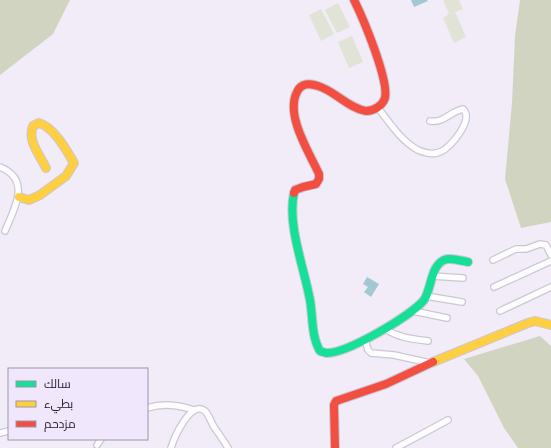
<svg xmlns="http://www.w3.org/2000/svg" width="551" height="448" viewBox="0 0 551 448" font-family="Signika,Cairo,sans-serif">
<style>
.green{fill:#e0e3d6}
.forest{fill:#d0d4c1}
.water{fill:#a2c8d4}
.lines{fill:none;stroke-linecap:round;stroke-linejoin:round}
.street-casing{stroke:#ccc8d2;stroke-width:8}
.fast-casing{stroke:#ccc8d2;stroke-width:10}
.slow-casing{stroke:#ccc8d2;stroke-width:10}
.jam-casing{stroke:#ccc8d2;stroke-width:10}
.street{stroke:#fdfcfe;stroke-width:5.5}
.fast{stroke:#16e098;stroke-width:8}
.slow{stroke:#ffcf43;stroke-width:8}
.jam{stroke:#f24e42;stroke-width:8}
</style>
<rect width="100%" height="100%" fill="#f1ecf8"/>
<!-- green -->
<g class="green">
<polygon points="443,0 459,0 463,9 455,12 466,37 454,43 443,18 449,14"/>
<polygon points="338,3 350,27 337,33 325,10"/>
<polygon points="321,9 334,34 321,41 309,15"/>
<polygon points="352,36 363,62 349,68 338,42"/>
</g>
<!-- forest -->
<g class="forest">
<polygon points="0,0 70,0 53,34 0,75"/>
<polygon points="520,0 551,0 551,222 521,228 505,179 512,103 515,36"/>
<polygon points="540,336 551,346 551,448 518,448 504,428 478,376 464,359"/>
</g>
<!-- water -->
<g class="water">
<polygon points="411,0 427,0 428,1 414,7"/>
<polygon points="367,277 379,284 371,297 364,292 368,287 363,284"/>
</g>
<g class="lines">
<!-- street casing -->
<g class="street-casing">
<g id="street">
<path d="M 378,108 C 390,123 401,141 418,150 C 425,153 435,155 442,151 C 452,146 474,119 463,109 C 449,112 445,123 430,121"/>
<path d="M 0,167 C 32,180 14,209 5,231"/>
<polyline points="493,260 516,249 526,249 540,244 546,245 551,255"/>
<polyline points="432,276 463,278"/>
<polyline points="494,287 551,261"/>
<polyline points="426,296 462,302"/>
<polyline points="413,311 447,318"/>
<polyline points="500,311 551,287"/>
<path d="M 385,329 C 399,338 412,339 428,341"/>
<polyline points="365,340 368,350 371,353 394,355 430,363"/>
<path d="M 147,408 C 164,403 178,405 194,410"/>
<polyline points="0,433 9,431"/>
<polyline points="97,445 101,439"/>
<path d="M 171,448 C 174,438 191,399 205,411 C 209,415 211,422 214,427 C 219,434 224,441 228,448"/>
<polyline points="396,448 448,420"/>
</g>
</g>
<!-- fast casing -->
<g class="fast-casing">
<path id="fast" d="M 294,193 C 287,225 304,267 310,300 C 313,316 311,336 320,351 C 322,352 324,352 326,353 C 346,354 411,316 424,300 C 432,288 430,267 444,260 C 451,257 461,261 468,262"/>
</g>
<!-- slow casing -->
<g class="slow-casing">
<g id="slow">
<path d="M 19,197 L 29,200 L 40,195 L 66,176 L 74,163 C 67,151 54,127 39,123 L 33,126 C 27,141 40,155 46,168"/>
<polyline points="433,362 528,323 535,321 551,325"/>
</g>
</g>
<!-- jam casing -->
<g class="jam-casing">
<g id="jam">
<path d="M 294,193 L 295,190 L 303,187 L 316,184 L 319,179 L 319,174 C 309,152 285,115 297,92 C 301,83 310,83 318,86 C 335,91 348,108 366,111 C 370,111 374,110 378,107 C 381,105 384,101 385,98 C 389,80 363,18 354,0"/>
<polyline points="335,448 334,405 336,401 386,384 433,362"/>
</g>
</g>
<!-- street -->
<use href="#street" class="street"/>
<!-- fast -->
<use href="#fast" class="fast"/>
<!-- slow -->
<use href="#slow" class="slow"/>
<!-- jam -->
<use href="#jam" class="jam"/>
</g>
<!-- legend -->
<rect x="8" y="368" width="140" height="72" fill="#f0e7fd" stroke="#9c96a6"/>
<rect x="16" y="381" width="20" height="6" fill="#16e098" stroke="#9c96a6"/>
<text x="44" y="388" font-size="12" fill="#1f1c23">سالك</text>
<rect x="16" y="401" width="20" height="6" fill="#ffcf43" stroke="#9c96a6"/>
<text x="44" y="408" font-size="12" fill="#1f1c23">بطيء</text>
<rect x="16" y="421" width="20" height="6" fill="#f24e42" stroke="#9c96a6"/>
<text x="44" y="428" font-size="12" fill="#1f1c23">مزدحم</text>
</svg>
